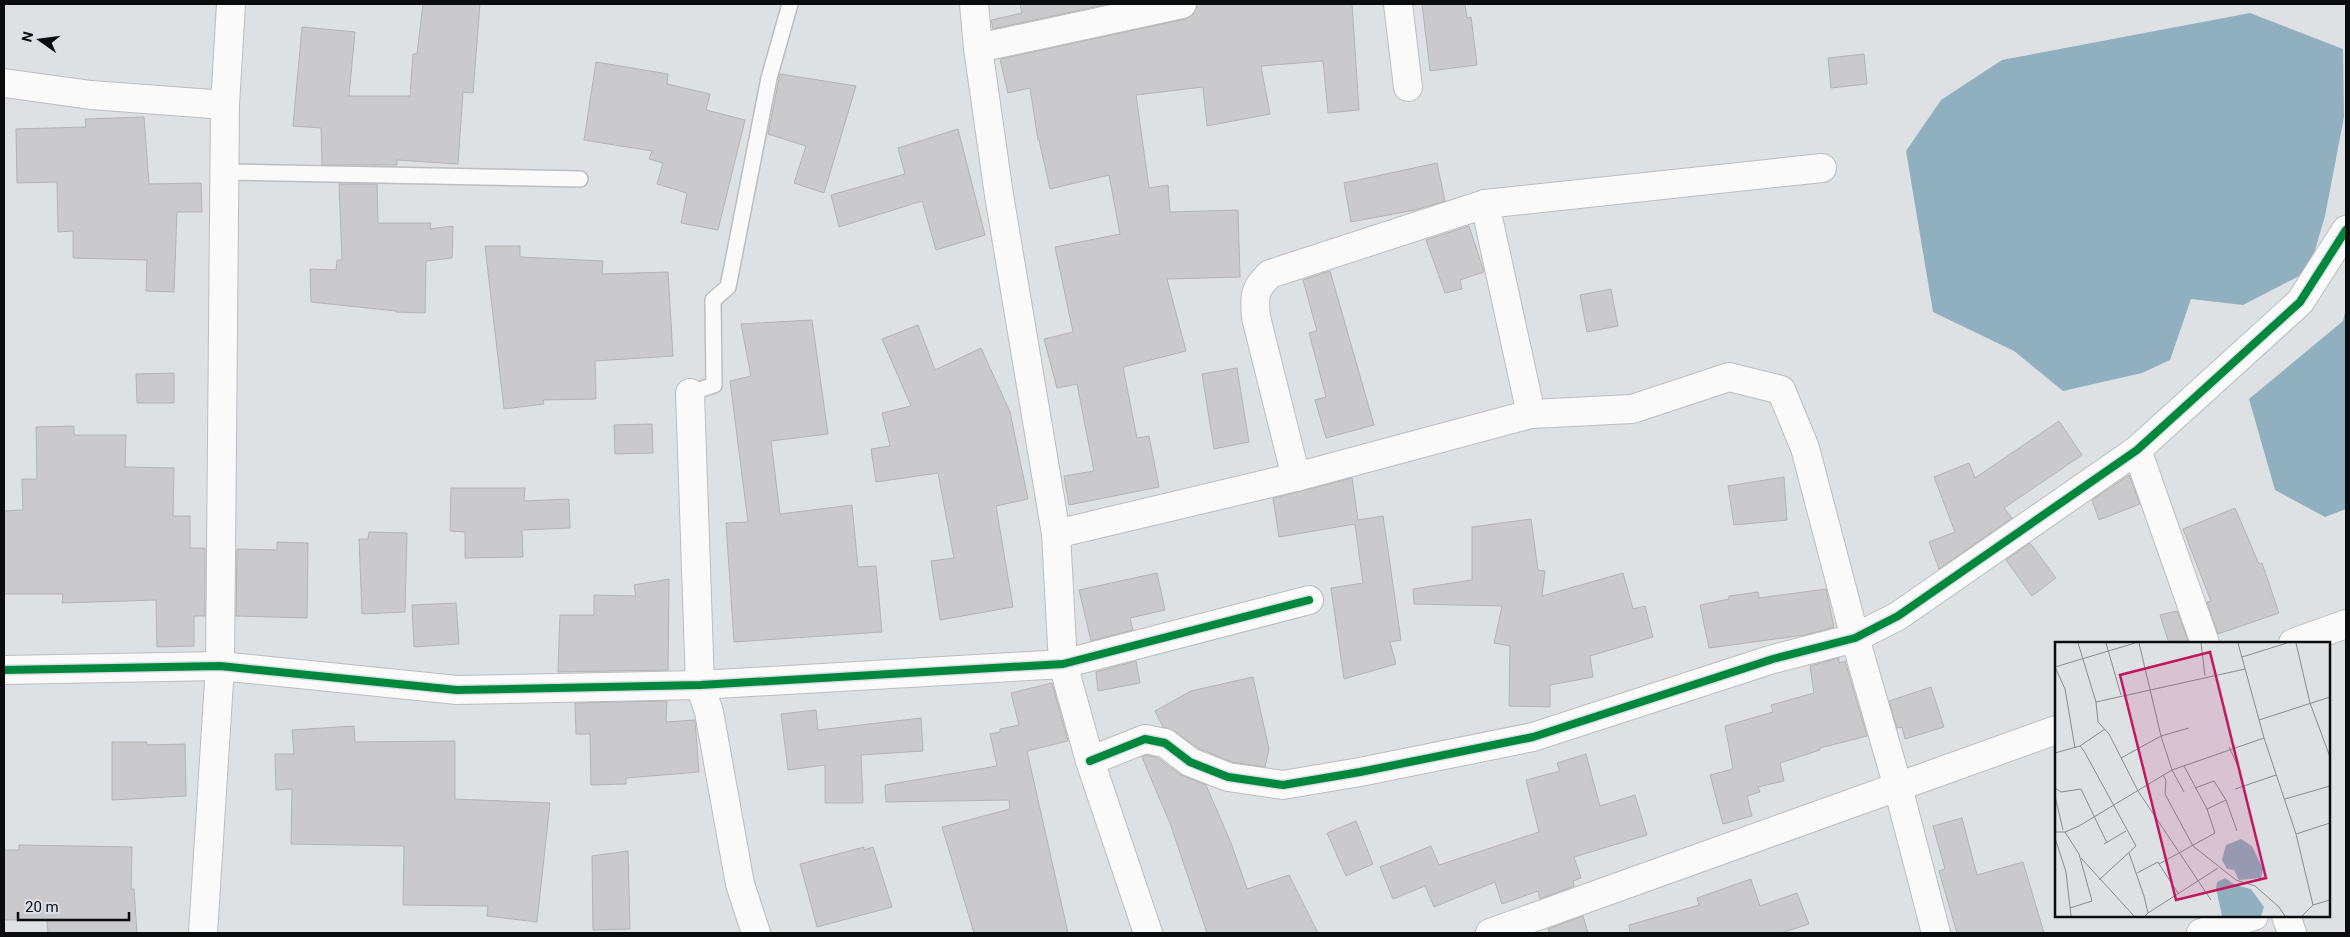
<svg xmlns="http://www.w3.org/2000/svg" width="2350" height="937" viewBox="0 0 2350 937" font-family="Roboto,sans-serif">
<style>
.water{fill:#90b0c0}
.building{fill:#cac9cb;stroke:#b3b3b4}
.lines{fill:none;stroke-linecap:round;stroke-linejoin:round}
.lane-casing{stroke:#bbbdc0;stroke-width:18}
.street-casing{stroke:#bbbdc0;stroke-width:30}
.lane{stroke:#fafafb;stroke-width:15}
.street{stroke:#fafafb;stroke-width:28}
.cycleway-casing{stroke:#dce0e6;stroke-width:11}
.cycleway{stroke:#00873e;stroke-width:8}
.inset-road{fill:none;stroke:#898c8e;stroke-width:1}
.view{fill:#c2185b;fill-opacity:0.15;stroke:#c2185b;stroke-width:2.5}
.inset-edge{fill:none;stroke:#0a0c0e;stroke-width:2.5}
</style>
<rect width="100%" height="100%" fill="#dee1e4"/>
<!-- water -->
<g class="water">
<polygon points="2250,13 2343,49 2344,117 2325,216 2309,271 2243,305 2191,299 2170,360 2142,373 2063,391 2014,351 1933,312 1906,151 1941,100 2002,60"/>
<polygon points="2346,308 2346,509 2325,517 2275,490 2249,399 2343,321"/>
</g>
<!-- building -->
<g class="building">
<polygon points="423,4 480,4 473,93 463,92 458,164 397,160 397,165 322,165 321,128 293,126 302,27 355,32 349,96 410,96 413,54 417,54"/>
<polygon points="1020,4 1109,4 993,29 991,20 1022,13"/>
<polygon points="1197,4 1352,4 1359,110 1328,113 1323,61 1261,66 1270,114 1207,126 1203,87 1136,95 1149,188 1168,185 1170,212 1238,210 1240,277 1167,279 1186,351 1123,367 1137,438 1149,436 1159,487 1069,505 1064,476 1094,471 1077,384 1057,388 1044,339 1073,332 1055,247 1120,234 1109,175 1050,189 1039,140 1038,140 1030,88 1008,93 1000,59 1185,19 1193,15"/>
<polygon points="1422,4 1465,4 1467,18 1471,17 1477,65 1430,71"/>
<polygon points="1864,54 1867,84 1831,88 1828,58"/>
<polygon points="596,62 668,74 667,84 710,94 706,110 745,120 718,230 681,223 687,193 657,184 663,163 649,159 652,151 584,140"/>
<polygon points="780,74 856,86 824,193 794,183 806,146 768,134"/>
<polygon points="144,117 149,184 201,183 202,212 177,212 174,292 146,291 147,260 73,258 73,231 58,232 57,182 17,183 16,129 86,127 85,119"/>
<polygon points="958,129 985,235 936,250 922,201 839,227 831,195 905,174 898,148"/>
<polygon points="1437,163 1445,201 1415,210 1351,222 1344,183"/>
<polygon points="339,184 377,184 378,223 431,223 430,229 453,226 452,258 426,261 425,313 396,312 396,311 311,302 310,269 336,270 337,260 342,260"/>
<polygon points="1469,226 1484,272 1460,280 1462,289 1445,293 1426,240"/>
<polygon points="485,246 520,246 520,257 603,261 602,274 668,272 673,356 595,361 596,399 543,400 544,404 504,409"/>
<polygon points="1330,271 1374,425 1326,438 1315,400 1326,397 1309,333 1317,331 1303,280"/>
<polygon points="1611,289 1618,326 1587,332 1580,295"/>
<polygon points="812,320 828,434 771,441 780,514 852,505 858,567 876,566 882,632 734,642 726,523 748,522 730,381 751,376 741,324"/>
<polygon points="918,325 935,370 981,348 1010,412 1028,499 996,506 1013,607 940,620 931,561 954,558 938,473 876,482 871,449 890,446 882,413 911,406 882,339"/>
<polygon points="1237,368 1249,442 1214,449 1202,374"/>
<polygon points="174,373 174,403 137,403 136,374"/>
<polygon points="2059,421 2082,455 2004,508 2012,518 1939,569 1929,542 1955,532 1934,477 1969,463 1975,478"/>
<polygon points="652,424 653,453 615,454 614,425"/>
<polygon points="74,426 74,435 126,435 125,467 174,468 173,516 190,516 190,548 205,548 205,616 194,616 194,646 157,647 156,600 62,603 63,594 4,594 4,511 23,510 22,479 37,479 36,427"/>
<polygon points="2129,475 2140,504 2099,520 2092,500"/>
<polygon points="1784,477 1787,520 1734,525 1728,486"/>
<polygon points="1352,478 1358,520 1383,516 1401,640 1390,642 1396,664 1344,679 1331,588 1363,583 1355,524 1279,537 1273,498"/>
<polygon points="451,488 525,488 524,501 569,499 570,528 522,530 523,557 465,558 465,532 450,531"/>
<polygon points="2235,508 2259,564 2262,563 2279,613 2218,634 2207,602 2211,601 2183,529"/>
<polygon points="1531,519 1538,570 1545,571 1542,596 1623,573 1633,609 1645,606 1653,637 1590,656 1593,677 1550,685 1550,707 1509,706 1510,646 1494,643 1502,606 1414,604 1413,589 1472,580 1472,527"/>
<polygon points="369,532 407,533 405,612 362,614 359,539 368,539"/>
<polygon points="277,542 308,543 307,618 236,616 237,549 277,550"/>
<polygon points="2030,543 2056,578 2032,596 2006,560"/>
<polygon points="1157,573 1165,610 1130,618 1133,630 1091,641 1079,590"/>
<polygon points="669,579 668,670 558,672 560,615 594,615 594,595 636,596 634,585"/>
<polygon points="1826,589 1834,627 1805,635 1709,648 1700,605 1729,599 1729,596 1758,592 1759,598"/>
<polygon points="456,603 459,644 414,647 412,605"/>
<polygon points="2177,611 2189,643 2169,643 2160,615"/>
<polygon points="1839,658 1839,663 1845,661 1867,736 1820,748 1820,750 1780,763 1784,781 1758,787 1760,792 1747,796 1752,816 1723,824 1710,775 1733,769 1725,726 1773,712 1771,705 1814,693 1810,666"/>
<polygon points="1136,661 1140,683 1098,691 1096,672"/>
<polygon points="1253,677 1269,749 1265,767 1232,762 1198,748 1174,731 1163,727 1155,711 1191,691"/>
<polygon points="1052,683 1068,741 1027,751 1068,933 974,933 942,827 1010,809 1009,800 886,802 885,785 997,766 990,734 1000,732 1000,729 1019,725 1011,693"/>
<polygon points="1931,687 1944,727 1905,739 1902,727 1897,728 1889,701"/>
<polygon points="667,701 666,722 695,720 699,772 626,778 626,784 591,785 590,734 576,734 575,703"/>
<polygon points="816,710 818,730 921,718 923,751 861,755 863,803 825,803 825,765 788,770 781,714"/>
<polygon points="354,726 355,742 455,741 455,799 550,803 537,922 487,916 488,906 403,905 404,846 291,844 292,789 276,790 275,754 294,754 292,730"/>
<polygon points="112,742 147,742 147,745 185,744 186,796 112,800"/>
<polygon points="1586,754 1600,806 1635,795 1647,835 1574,857 1581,878 1573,881 1574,886 1540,899 1538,891 1502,904 1495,882 1434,907 1425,886 1393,899 1380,867 1431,846 1439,865 1539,832 1526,780 1560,771 1557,763"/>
<polygon points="1146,755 1158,758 1181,775 1206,785 1231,843 1247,889 1289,875 1318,933 1207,933 1171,826 1142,757"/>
<polygon points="1962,818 1977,875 2023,862 2044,933 1957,933 1939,871 1945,869 1933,826"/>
<polygon points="1356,821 1373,864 1346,876 1327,833"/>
<polygon points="19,845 132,847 131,889 134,889 137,933 48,933 47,920 4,920 4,850 19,850"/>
<polygon points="864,847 864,850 873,847 892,907 817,927 800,864"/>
<polygon points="628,851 630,929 593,930 592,856"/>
<polygon points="1751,879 1760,906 1797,893 1809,924 1781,933 1630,933 1629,925 1699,905 1697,898"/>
<polygon points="1583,916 1588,933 1550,933 1548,929"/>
</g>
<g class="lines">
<!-- lane casing -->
<g class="lane-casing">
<g id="lane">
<polyline points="226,172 580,179"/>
<polyline points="690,393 714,385 713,300 728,287 769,78 790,4"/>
</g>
</g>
<!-- street casing -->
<g class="street-casing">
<g id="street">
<polyline points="974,4 978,48 999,195 1056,534 1063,664 1090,761 1148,933"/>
<polyline points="1398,4 1408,87"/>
<polyline points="978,48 1182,4"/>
<polyline points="4,83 91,95 225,105"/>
<polyline points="1485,204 1531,414 1632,409 1729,377 1781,390 1805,448 1855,638 1898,787 1936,933"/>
<polyline points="690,393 700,685 709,712 740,884 756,933"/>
<polyline points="2137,450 2205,643"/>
<path d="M 1296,477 L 1256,317 C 1254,296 1254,289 1270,274 L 1485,204 L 1822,168"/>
<polyline points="1056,534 1296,477 1531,414"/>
<polyline points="2293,643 2346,624"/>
<polyline points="4,670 220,666 457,690 700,685 1063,664 1309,600"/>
<polyline points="1090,761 1145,739 1165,743 1190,762 1228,777 1283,785 1360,772 1533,737 1773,659 1855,638 1898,616 2137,450 2300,302 2346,230"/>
<polyline points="2286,916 2292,933"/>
<polyline points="203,933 220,666 225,105 231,4"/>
<polyline points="1490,933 2056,730"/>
<polyline points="2201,933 2254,916"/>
</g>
</g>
<!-- lane -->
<use href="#lane" class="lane"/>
<!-- street -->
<use href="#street" class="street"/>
<!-- cycleway casing -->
<g class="cycleway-casing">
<g id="cycleway">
<polyline points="4,670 220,666 457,690 700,685 1063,664 1309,600"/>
<polyline points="1090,761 1145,739 1165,743 1190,762 1228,777 1283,785 1360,772 1533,737 1773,659 1855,638 1898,616 2137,450 2300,302 2346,230"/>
</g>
</g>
<!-- cycleway -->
<use href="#cycleway" class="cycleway"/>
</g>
<!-- overview -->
<g transform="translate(2055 642)">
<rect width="275" height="275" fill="#dee1e4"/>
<path d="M 186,197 L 197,204 L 208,227 L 206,236 L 184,238 L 179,228 L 172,227 L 167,218 L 171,203 ZM 170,236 L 180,243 L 196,247 L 209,265 L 206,274 L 167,274 L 161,246 L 162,240 Z" fill="#90b0c0"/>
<path class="inset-road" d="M 23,1 L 41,60 L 190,27M 51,1 L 66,53M 84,1 L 106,94 L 117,128 L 129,150M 146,1 L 150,34M 183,1 L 209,96 L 241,192 L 258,263 L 247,274M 241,1 L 255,61 L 275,115M 187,15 L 232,1M 0,25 L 10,47 L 20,106M 0,25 L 80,1M 41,60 L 43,80 L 54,92 L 83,149 L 156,258M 204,78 L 275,55M 25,104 L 50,87M 174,105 L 183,124M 0,111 L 25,104 L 29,109 L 81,204 L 44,238M 66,116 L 106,94 L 134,86M 129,124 L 152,167M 108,133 L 111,138 L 110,152 L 138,204 L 181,238 L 200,244 L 224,265 L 230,274M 0,146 L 6,150 L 26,147 L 52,201M 140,146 L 159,139 L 171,158 L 182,189M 180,147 L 221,133M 0,154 L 8,188M 230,157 L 275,144M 0,190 L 10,190 L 24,184 L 117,128 L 209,96M 10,190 L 24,212 L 37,259 L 15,266M 241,192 L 275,181M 0,196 L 11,230 L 16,274M 49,202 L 71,189M 74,211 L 89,254 L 93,271 L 90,274M 26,216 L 79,274M 104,222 L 123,251M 82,231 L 103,220 L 104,222 L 160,191 L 152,167 L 171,158M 258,263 L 275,258M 93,271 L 163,226"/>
<path class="view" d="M 155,10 L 211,236 L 121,258 L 65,33 Z"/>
<rect width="275" height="275" class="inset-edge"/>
</g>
<!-- border -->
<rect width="2350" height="937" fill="none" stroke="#0a0c0e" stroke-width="10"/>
<!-- north arrow -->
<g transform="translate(40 40) rotate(284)" stroke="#dce0e6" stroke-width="4" paint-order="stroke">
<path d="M0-4L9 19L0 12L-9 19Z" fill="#0a0c0e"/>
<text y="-8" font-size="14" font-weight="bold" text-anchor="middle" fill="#0a0c0e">N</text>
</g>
<!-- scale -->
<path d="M18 912v8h111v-8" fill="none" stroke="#0a0c0e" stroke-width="2.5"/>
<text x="25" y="912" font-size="15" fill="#0a0c0e" stroke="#dce0e6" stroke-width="4" paint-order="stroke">20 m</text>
</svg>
